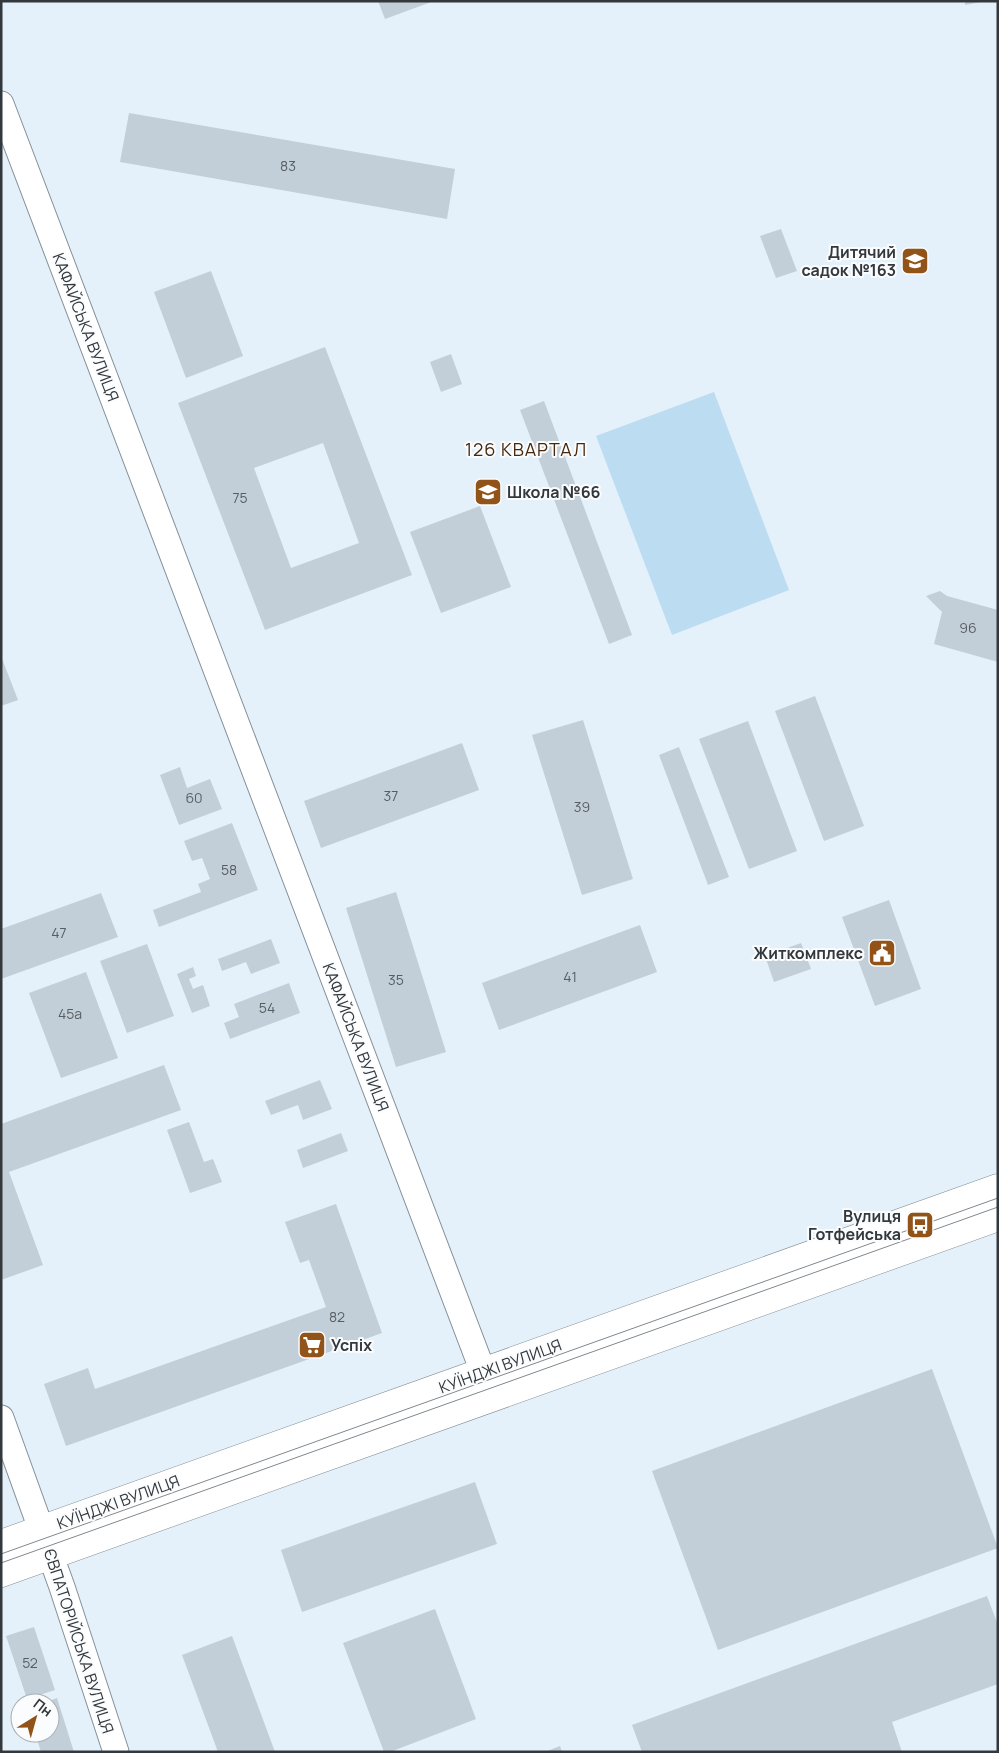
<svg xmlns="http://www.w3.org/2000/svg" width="999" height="1753" viewBox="0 0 999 1753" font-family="Manrope,sans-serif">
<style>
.green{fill:#bcdcf2}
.building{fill:#c3cfd8;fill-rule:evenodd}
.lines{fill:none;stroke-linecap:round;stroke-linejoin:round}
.minor-casing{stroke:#859199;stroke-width:27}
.secondary-casing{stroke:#859199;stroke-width:29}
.minor{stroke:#fff;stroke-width:25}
.secondary{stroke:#fff;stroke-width:28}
.tram{stroke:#80888e;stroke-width:1}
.labels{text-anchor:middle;stroke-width:4;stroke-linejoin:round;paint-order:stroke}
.number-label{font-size:14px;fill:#575e63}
.poi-label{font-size:16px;font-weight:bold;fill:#33383c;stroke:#fafcfe;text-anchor:end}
.street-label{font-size:16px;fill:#33383c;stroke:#fafcfe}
.neighbourhood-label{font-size:18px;letter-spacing:1px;fill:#47280e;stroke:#fafcfe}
</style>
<rect width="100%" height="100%" fill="#e4f1fa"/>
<!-- green -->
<polygon class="green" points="714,392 789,590 672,635 596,436"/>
<!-- building -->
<g class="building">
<polygon points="378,1 434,1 385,19"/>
<polygon points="965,1 981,1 981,2 965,5"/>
<polygon points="129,113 455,169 447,219 120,162"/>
<polygon points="781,229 797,271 776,278 760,236"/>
<polygon points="211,271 243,356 186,378 154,292"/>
<path d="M 325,347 L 412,575 L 265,630 L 178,403 ZM 323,443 L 359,543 L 291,568 L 254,468 Z"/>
<polygon points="451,354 462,384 441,392 430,362"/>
<polygon points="544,401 632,635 609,644 520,410"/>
<polygon points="480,506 511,587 441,613 410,532"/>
<polygon points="940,591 947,596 998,610 998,662 934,644 942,612 926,596"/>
<polygon points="1,656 18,700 1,706"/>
<polygon points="815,696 864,826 824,841 775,711"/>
<polygon points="583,720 633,879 582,895 532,735"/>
<polygon points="748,721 797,851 749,869 699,739"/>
<polygon points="462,743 479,790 321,848 304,801"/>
<polygon points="679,747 729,877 708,885 659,755"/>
<polygon points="180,767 187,788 210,779 222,809 179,825 160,775"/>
<polygon points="232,823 258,890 159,927 153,910 201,892 198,884 210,879 202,858 192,861 184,841"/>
<polygon points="396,892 446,1052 396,1067 346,908"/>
<polygon points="101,893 118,937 1,979 1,929"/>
<polygon points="889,900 921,989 875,1006 842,917"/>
<polygon points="640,925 657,972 499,1030 482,983"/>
<polygon points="271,939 280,963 251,974 246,962 222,971 218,959"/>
<polygon points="801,943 811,969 774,982 765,956"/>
<polygon points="147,944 174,1016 127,1033 100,961"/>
<polygon points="193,967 196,976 189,979 193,989 203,985 210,1006 192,1013 177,974"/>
<polygon points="86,972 118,1058 61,1078 29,993"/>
<polygon points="289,983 300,1013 230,1039 224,1023 239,1017 234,1004"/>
<polygon points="164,1065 181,1110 9,1172 43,1265 1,1280 1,1124"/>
<polygon points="320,1080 332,1109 303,1120 298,1105 271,1115 265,1101"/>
<polygon points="189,1122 204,1162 213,1159 222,1182 190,1193 167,1130"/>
<polygon points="341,1133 348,1151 303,1168 297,1150"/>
<polygon points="336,1204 382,1333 66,1446 44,1384 88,1368 95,1389 326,1307 309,1260 300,1263 285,1222"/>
<polygon points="932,1369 998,1548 718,1650 652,1471"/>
<polygon points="475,1482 497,1544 302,1612 281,1550"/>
<polygon points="987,1596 998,1625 998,1684 892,1722 902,1752 642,1752 632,1725"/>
<polygon points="435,1609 476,1719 390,1752 384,1752 343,1643"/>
<polygon points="34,1627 55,1690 27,1699 6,1636"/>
<polygon points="232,1636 275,1752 218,1752 182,1655"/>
<polygon points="57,1698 74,1752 41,1752 35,1733 50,1733 50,1703 43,1703"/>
<polygon points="560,1746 562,1752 545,1752"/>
</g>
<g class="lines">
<!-- minor casing -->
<g class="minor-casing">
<g id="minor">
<polyline points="1,104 490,1390"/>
<polyline points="1,1418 62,1587 116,1752"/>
</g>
</g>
<!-- secondary casing -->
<g class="secondary-casing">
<g id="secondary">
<polyline points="1,1544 998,1188"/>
<polyline points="1,1573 998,1217"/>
</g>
</g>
<!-- minor -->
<use href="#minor" class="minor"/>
<!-- secondary -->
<use href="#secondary" class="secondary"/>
<!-- tram -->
<g class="tram">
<polyline points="1,1554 998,1198"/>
<polyline points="1,1563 998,1207"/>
</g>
</g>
<!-- icons -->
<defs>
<g id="school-square" transform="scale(1.4375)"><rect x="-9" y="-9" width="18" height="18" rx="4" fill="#915318" stroke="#fafcfe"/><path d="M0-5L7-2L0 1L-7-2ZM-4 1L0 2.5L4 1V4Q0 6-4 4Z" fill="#fff"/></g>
<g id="civic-square" transform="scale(1.4375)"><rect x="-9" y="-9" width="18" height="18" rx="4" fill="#915318" stroke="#fafcfe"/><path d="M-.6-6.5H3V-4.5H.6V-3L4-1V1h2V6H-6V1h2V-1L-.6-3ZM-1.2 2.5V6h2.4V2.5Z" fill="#fff"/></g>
<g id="bus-square" transform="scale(1.4375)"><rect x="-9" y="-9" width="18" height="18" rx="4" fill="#915318" stroke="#fafcfe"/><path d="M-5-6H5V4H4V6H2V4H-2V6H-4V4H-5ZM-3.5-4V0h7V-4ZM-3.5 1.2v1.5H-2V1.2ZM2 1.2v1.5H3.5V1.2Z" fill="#fff"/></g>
<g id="supermarket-square" transform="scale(1.4375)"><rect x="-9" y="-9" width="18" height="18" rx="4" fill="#915318" stroke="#fafcfe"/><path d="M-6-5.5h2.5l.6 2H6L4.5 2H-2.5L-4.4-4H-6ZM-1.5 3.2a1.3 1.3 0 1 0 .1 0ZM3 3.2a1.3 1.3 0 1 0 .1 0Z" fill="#fff"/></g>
</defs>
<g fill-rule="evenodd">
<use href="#school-square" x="915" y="261"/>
<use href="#school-square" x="488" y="492"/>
<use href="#civic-square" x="882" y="953"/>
<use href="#bus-square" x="920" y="1225"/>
<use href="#supermarket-square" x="312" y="1345"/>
</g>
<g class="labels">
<!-- number labels -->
<g class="number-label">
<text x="288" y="171">83</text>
<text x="240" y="503">75</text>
<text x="968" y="633">96</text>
<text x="391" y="801">37</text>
<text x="194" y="803">60</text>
<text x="582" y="812">39</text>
<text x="229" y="875">58</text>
<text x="59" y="938">47</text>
<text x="570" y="982">41</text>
<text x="396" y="985">35</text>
<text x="267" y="1013">54</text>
<text x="70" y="1019">45а</text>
<text x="337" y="1322">82</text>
<text x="30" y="1668">52</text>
</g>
<!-- poi labels -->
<g class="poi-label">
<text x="896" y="258">Дитячий<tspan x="896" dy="18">садок №163</tspan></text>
<text x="507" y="498" text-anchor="start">Школа №66</text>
<text x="863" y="959">Житкомплекс</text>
<text x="901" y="1222">Вулиця<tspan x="901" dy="18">Готфейська</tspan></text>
<text x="331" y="1351" text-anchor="start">Успіх</text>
</g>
<!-- street labels -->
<g class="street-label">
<text transform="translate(86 327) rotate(69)" y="6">КАФАЙСЬКА ВУЛИЦЯ</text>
<text transform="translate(356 1037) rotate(69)" y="6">КАФАЙСЬКА ВУЛИЦЯ</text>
<text transform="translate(500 1366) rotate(-20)" y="6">КУЇНДЖІ ВУЛИЦЯ</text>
<text transform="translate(118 1502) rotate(-20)" y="6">КУЇНДЖІ ВУЛИЦЯ</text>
<text transform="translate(79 1641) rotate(72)" y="6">ЄВПАТОРІЙСЬКА ВУЛИЦЯ</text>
</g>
<!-- neighbourhood labels -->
<g class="neighbourhood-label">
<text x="526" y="456">126 КВАРТАЛ</text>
</g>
</g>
<!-- border -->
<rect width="999" height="1753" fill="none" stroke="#33383c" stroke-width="5"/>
<!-- north arrow -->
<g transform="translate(35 1718) rotate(37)"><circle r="24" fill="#fafcfe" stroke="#aaaeb0"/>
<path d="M0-4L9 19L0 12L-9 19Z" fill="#915318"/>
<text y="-8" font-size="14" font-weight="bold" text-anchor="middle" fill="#33383c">Пн</text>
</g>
</svg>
